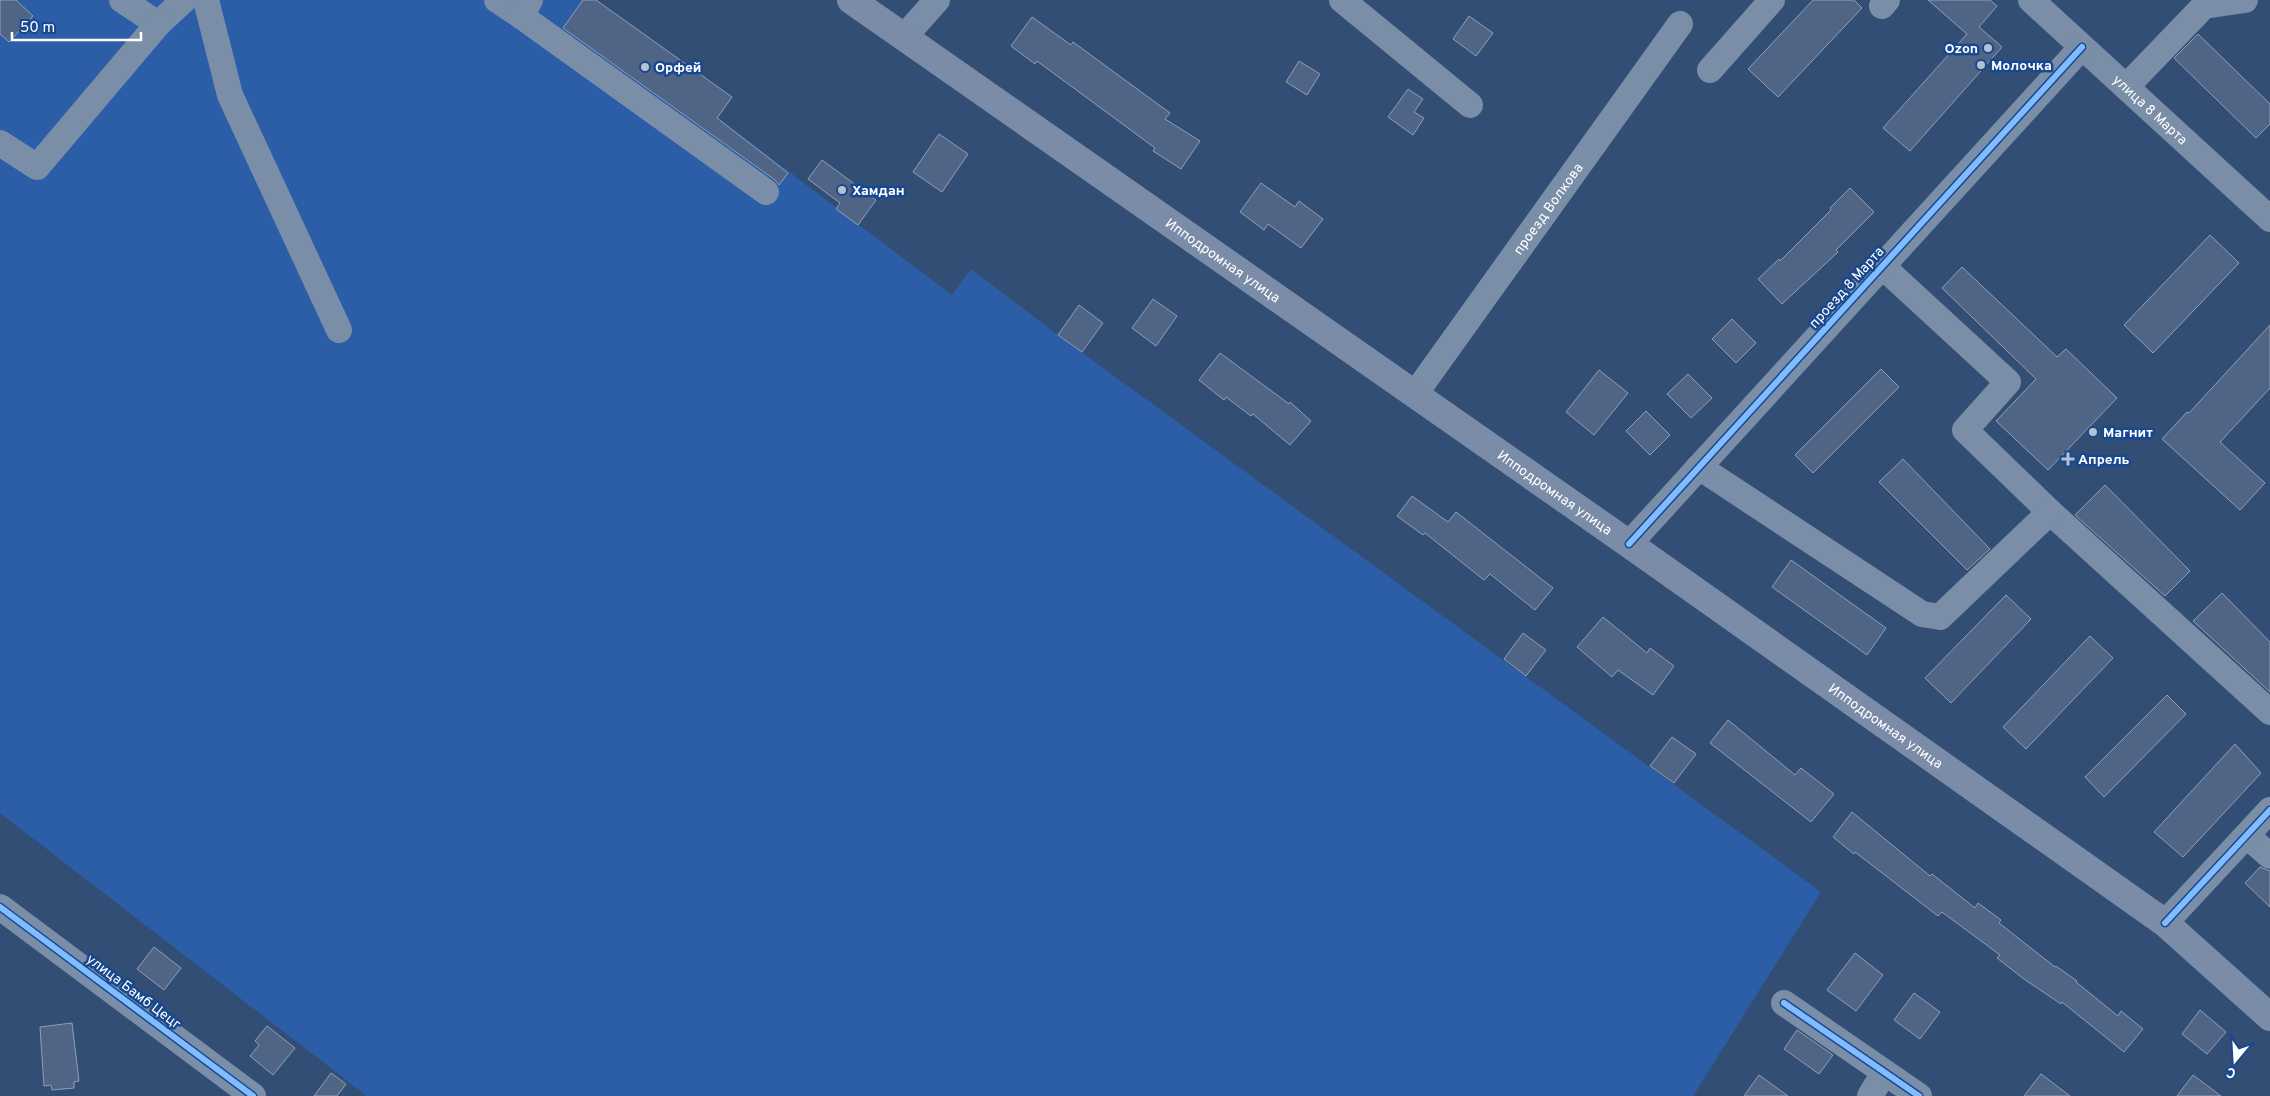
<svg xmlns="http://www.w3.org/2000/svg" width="2270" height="1096" font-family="Overpass,sans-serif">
<rect width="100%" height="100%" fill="#334e75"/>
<!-- green -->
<polygon fill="#2b5ea7" points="0,0 596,0 732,97 718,118 952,295 971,269 1058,335 1821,892 1693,1096 367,1096 0,813"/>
<!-- building -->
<g fill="#506585" stroke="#8f9fb6">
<polygon points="0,0 16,0 33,16 9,42 0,34"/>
<polygon points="583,0 596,0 732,97 717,118 788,173 779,185 775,180 563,28"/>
<polygon points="1813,0 1854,0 1862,8 1778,97 1748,69"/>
<polygon points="1928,0 1990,0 1997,6 1979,27 2002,47 1910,151 1883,128 1967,34"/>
<polygon points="1469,16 1493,33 1476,56 1453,39"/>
<polygon points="1032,17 1071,45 1073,42 1170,113 1165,119 1200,141 1181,169 1153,151 1155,148 1037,61 1035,64 1011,46"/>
<polygon points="2198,34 2270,104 2270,124 2256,138 2174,58"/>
<polygon points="1299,61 1320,74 1307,95 1286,82"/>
<polygon points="1408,89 1423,99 1414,112 1424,118 1413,135 1388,117"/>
<polygon points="939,134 968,154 942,192 913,172"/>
<polygon points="822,160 876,200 858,225 836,209 840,203 808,179"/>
<polygon points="1261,183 1295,207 1299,201 1323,219 1301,248 1268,224 1264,230 1240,212"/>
<polygon points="1850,188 1874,212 1836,250 1838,252 1782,304 1758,279 1779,259 1780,261 1831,210 1830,208"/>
<polygon points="2210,235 2239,263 2153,353 2124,325"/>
<polygon points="1962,267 2057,357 2066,349 2117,398 2048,470 1996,421 2036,379 1942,288"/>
<polygon points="1153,299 1177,316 1156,346 1132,328"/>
<polygon points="1079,305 1103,323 1082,352 1058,335"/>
<polygon points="1732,319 1756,343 1736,363 1712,339"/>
<polygon points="2270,325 2270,388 2220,442 2265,483 2240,510 2162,439 2187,412 2189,413"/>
<polygon points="1220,353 1289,404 1290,402 1311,421 1290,445 1253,414 1251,416 1226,397 1224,400 1199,380"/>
<polygon points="1881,369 1899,387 1813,473 1795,455"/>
<polygon points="1599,370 1628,393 1594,435 1566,412"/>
<polygon points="1688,374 1712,398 1691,418 1667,394"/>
<polygon points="1646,411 1670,435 1650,455 1626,431"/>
<polygon points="1903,459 1990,549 1967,570 1879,482"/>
<polygon points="2105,485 2190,571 2165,596 2075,515"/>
<polygon points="1412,496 1448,522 1456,512 1553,588 1535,610 1490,574 1484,580 1425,533 1423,535 1397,516"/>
<polygon points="1791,560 1886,628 1867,655 1772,587"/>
<polygon points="2222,593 2270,642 2270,692 2193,621"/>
<polygon points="2006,595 2031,619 1951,703 1925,678"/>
<polygon points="1603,617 1647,653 1650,648 1674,666 1653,695 1618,670 1612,677 1577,647"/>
<polygon points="1523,633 1546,650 1526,676 1504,659"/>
<polygon points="2090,636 2113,658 2026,749 2003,727"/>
<polygon points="2167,695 2186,714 2104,797 2085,777"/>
<polygon points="1728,720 1795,775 1801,768 1834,794 1811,822 1710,743"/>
<polygon points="1672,737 1696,754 1674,783 1650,766"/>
<polygon points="2235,744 2261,773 2183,857 2154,832"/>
<polygon points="1852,812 1930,876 1932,874 1975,908 1978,903 2001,920 1999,923 2055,967 2056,966 2077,981 2076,982 2118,1016 2121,1011 2143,1029 2124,1052 2062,1002 2061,1004 2024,979 1997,958 2000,955 1942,912 1938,916 1855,852 1854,854 1833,837"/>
<polygon points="2260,867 2270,871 2270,907 2245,883"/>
<polygon points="154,947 181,968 164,990 137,969"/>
<polygon points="1855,953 1883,975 1856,1011 1827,990"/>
<polygon points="1914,993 1940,1012 1920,1039 1894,1020"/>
<polygon points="2200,1010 2226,1032 2207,1054 2182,1034"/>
<polygon points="72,1023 79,1081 74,1082 74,1088 52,1090 51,1085 44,1086 40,1027"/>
<polygon points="267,1026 295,1048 273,1075 250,1056 259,1045 255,1041"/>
<polygon points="1797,1030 1833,1055 1819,1074 1784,1049"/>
<polygon points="331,1073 346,1084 337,1096 314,1096"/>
<polygon points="2041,1074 2070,1096 2024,1096"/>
<polygon points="1759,1075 1788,1096 1744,1096"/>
<polygon points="2193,1075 2221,1096 2177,1096"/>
</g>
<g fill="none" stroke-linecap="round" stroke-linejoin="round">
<!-- minor -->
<g stroke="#7a8ea8" stroke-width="26">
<polyline points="122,0 158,24 184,0"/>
<polyline points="206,0 230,95 339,330"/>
<polyline points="497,0 521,16"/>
<polyline points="530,0 521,16 766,192"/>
<polyline points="1342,0 1470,105"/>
<path id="s1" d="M2031,0L2270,219"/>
<polyline points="1882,6 1887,0"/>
<polyline points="904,37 937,0"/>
<polyline points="1710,70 1772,0"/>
<polyline points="2126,87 2204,6 2245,0"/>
<polyline points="0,143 37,167 158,24"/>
<polyline points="1882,266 2008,382 1965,430 2050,512 2270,712"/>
<path id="s2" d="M1415,394L1680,24"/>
<polyline points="1699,467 1922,614 1940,617 2050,512"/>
<polyline points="1629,544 2082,47"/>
<polyline points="2247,836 2270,856"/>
<polyline points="0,907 253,1096"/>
<polyline points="2165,923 2270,810"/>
<polyline points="1784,1003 1919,1096"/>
<polyline points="1870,1096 1884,1073"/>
</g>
<!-- major -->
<path stroke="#7a8ca7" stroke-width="28" id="s3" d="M851,0L1629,544L2165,923L2270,1017"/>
<defs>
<g id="cycleway">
<polyline points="1629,544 2082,47"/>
<polyline points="0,907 253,1096"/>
<polyline points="2165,923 2270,810"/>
<polyline points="1784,1003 1919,1096"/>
</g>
</defs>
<!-- cycleway casing -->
<use href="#cycleway" stroke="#184890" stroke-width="9"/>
<!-- cycleway -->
<use href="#cycleway" stroke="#80bcff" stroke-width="6"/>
</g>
<!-- markers -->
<g fill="#b8c1cf" stroke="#184890" stroke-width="2">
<circle cx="1988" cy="48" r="5"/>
<circle cx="1981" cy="65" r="5"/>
<circle cx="645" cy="67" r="5"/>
<circle cx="842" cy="190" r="5"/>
<circle cx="2093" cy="432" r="5"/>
<path d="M2065.5 451.5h5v5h5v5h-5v5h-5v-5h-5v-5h5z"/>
</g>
<g text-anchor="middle" stroke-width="5" stroke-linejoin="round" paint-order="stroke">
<!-- poi labels -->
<g font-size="14" font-weight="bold" fill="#fff" stroke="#184890" text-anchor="start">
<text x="1978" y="53" text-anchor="end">Ozon</text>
<text x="1991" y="70">Молочка</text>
<text x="655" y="72">Орфей</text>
<text x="852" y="195">Хамдан</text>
<text x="2103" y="437">Магнит</text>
<text x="2078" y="464">Апрель</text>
</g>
<!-- street labels -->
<g font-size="14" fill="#fff" stroke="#184890">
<text dy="5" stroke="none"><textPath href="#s1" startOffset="162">улица 8 Марта</textPath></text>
<text dy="5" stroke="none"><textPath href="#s2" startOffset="228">проезд Волкова</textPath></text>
<text dy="5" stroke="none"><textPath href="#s3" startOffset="454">Ипподромная улица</textPath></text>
<text transform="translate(1846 287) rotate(-48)" y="5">проезд 8 Марта</text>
<text dy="5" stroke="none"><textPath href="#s3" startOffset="859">Ипподромная улица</textPath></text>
<text dy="5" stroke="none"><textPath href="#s3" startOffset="1264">Ипподромная улица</textPath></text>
<text transform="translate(134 991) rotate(37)" y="5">улица Бамб Цецг</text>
</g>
</g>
<!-- north arrow -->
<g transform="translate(2235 1061) rotate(198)" stroke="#184890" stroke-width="4" paint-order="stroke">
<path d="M0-4L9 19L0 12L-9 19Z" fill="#ffffff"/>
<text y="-8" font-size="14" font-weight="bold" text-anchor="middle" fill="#ffffff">С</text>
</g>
<!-- scale -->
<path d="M12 32v8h129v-8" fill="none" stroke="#ffffff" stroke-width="2.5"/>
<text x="20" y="32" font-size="15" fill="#ffffff" stroke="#184890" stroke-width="4" paint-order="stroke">50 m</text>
</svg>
